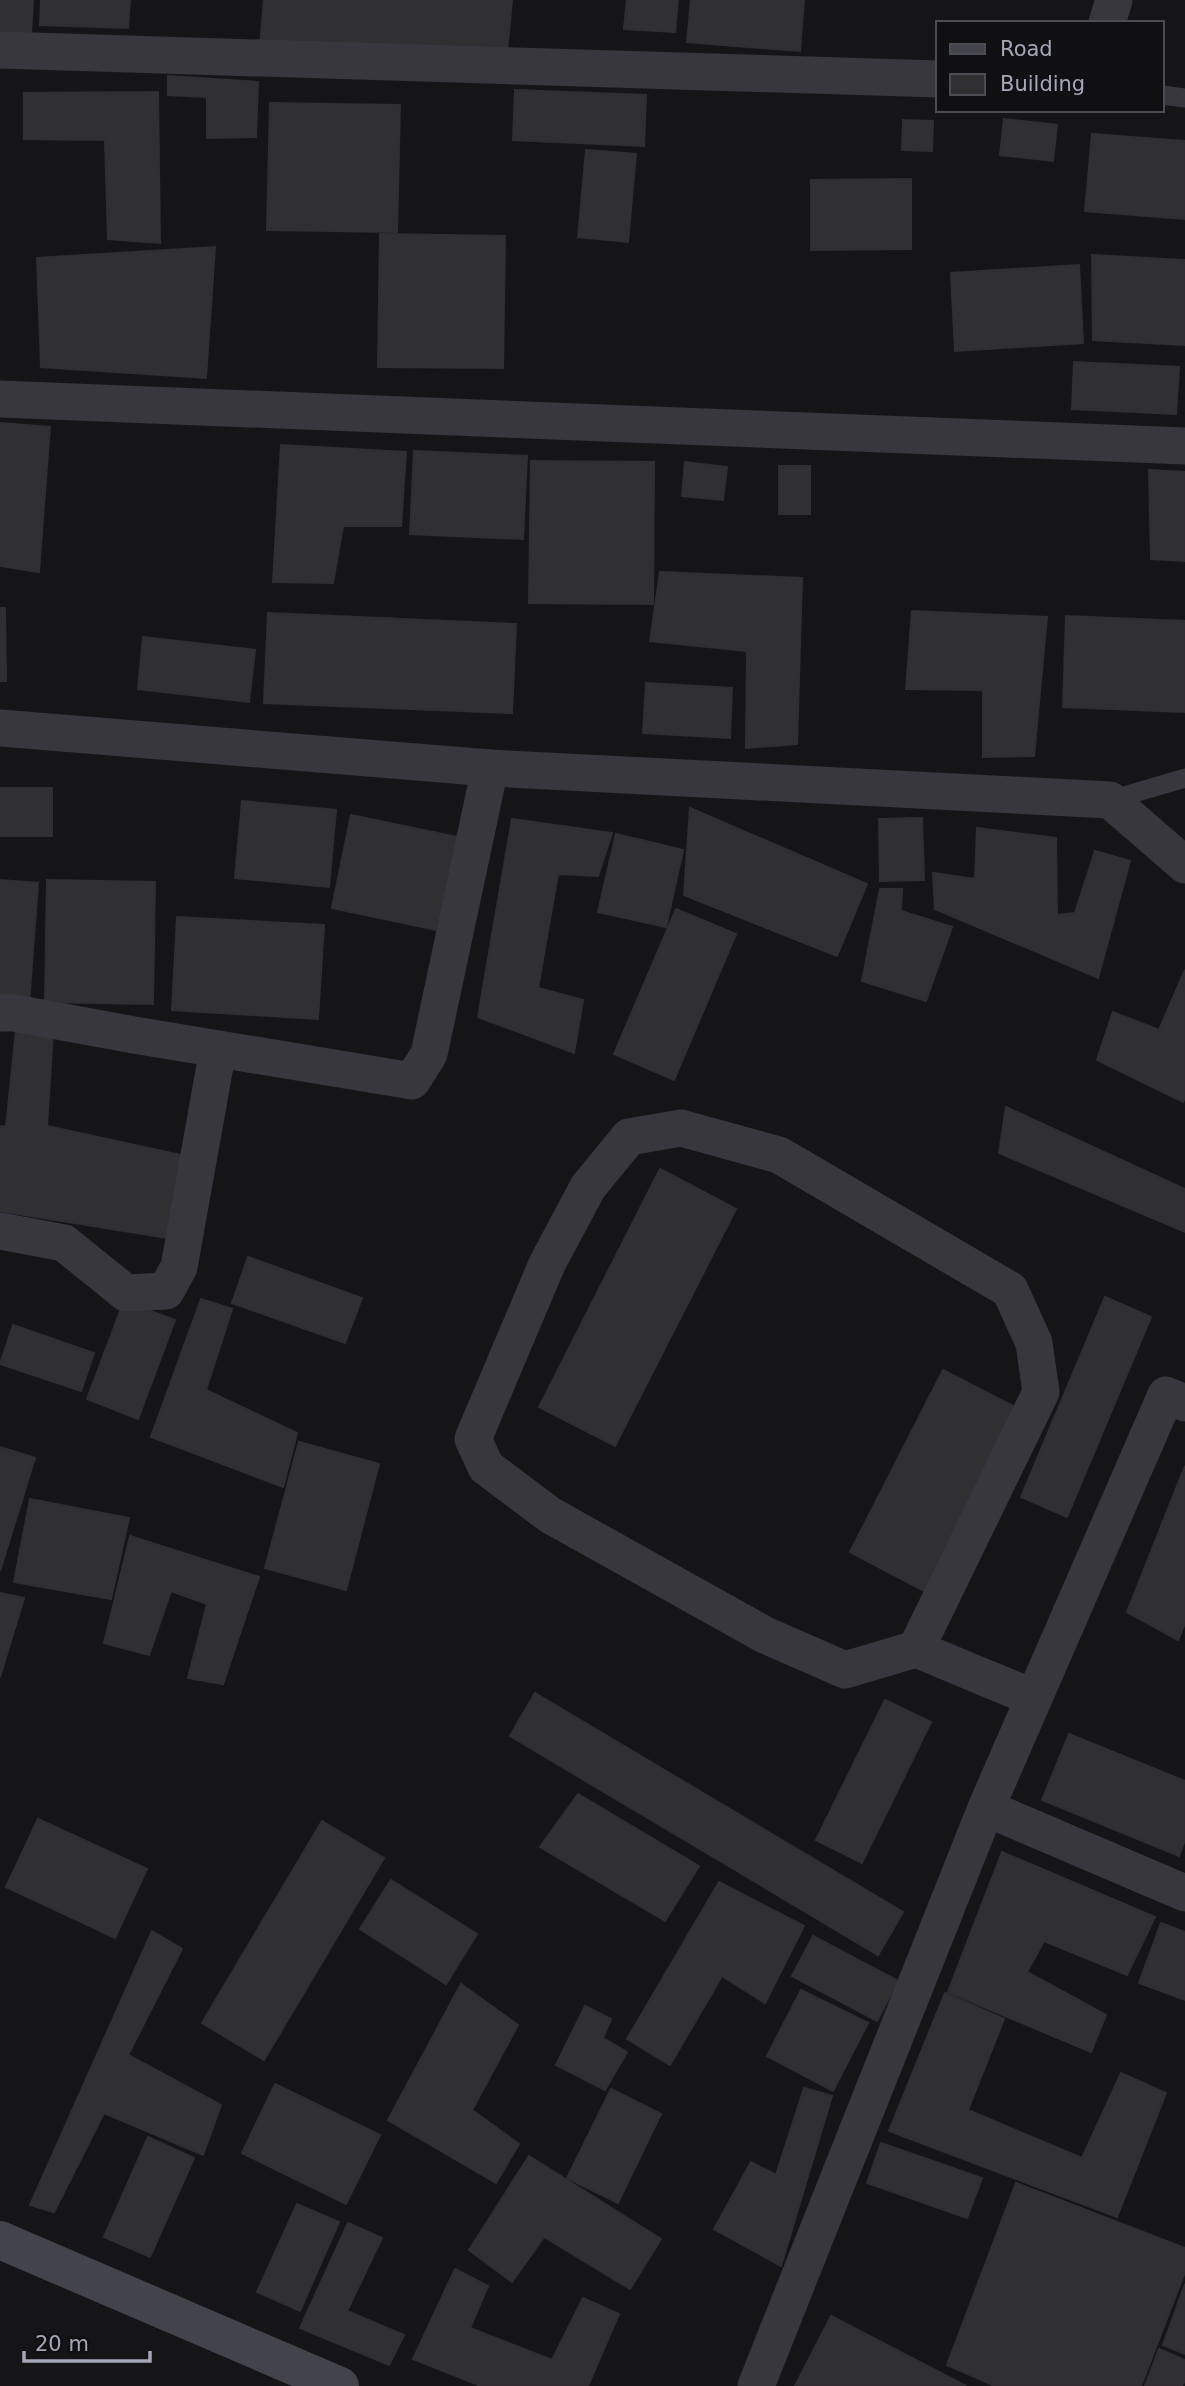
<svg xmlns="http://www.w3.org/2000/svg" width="1185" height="2386" font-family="'DejaVu Sans',sans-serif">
<rect width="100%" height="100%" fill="#151517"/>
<!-- building -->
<g fill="#303033" stroke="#302e33" stroke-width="2">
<polygon points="0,0 33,0 31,34 0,31"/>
<polygon points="41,0 130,0 128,28 40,25"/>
<polygon points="264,0 512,0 507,52 260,45"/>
<polygon points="627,0 678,0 675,32 624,29"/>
<polygon points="691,0 804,0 800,51 687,42"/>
<polygon points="168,76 258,82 256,137 207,138 207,97 168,95"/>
<polygon points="515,90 646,95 644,146 513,140"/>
<polygon points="158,92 160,243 108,239 105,140 24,139 24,93"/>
<polygon points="270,103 400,105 397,232 267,230"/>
<polygon points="1004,119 1057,125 1053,161 1000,155"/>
<polygon points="903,120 933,121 932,151 902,150"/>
<polygon points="1092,134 1185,141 1185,219 1085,211"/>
<polygon points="586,150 636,154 628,242 578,237"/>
<polygon points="911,179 911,249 811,250 811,180"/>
<polygon points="380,234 505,236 503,368 378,367"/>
<polygon points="215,247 206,378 41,367 37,258"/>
<polygon points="1092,255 1185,260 1185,345 1093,340"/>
<polygon points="1079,265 1083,343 955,351 951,273"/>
<polygon points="1074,362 1179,367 1176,414 1072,409"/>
<polygon points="0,423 50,427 39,572 0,566"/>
<polygon points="281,445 406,452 401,526 343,526 333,583 273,582"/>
<polygon points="414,451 527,456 523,539 410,534"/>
<polygon points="531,461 654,462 653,604 529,603"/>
<polygon points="685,462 727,467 723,500 682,496"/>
<rect x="779" y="466" width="31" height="48"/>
<polygon points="1149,470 1185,472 1185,561 1151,559"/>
<polygon points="660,572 802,578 797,744 746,748 747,651 650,641"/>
<polygon points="0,608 5,608 6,681 0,681"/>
<polygon points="912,611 1047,617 1034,756 983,757 983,690 906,689"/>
<polygon points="268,613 516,624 512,713 264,703"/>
<polygon points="1066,616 1185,621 1185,712 1063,707"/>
<polygon points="143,637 255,650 249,702 138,689"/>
<polygon points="646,683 732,688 730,738 643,733"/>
<rect x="0" y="788" width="52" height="48"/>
<polygon points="242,801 336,810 329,887 235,878"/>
<polygon points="690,808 867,884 837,956 684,895"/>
<polygon points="351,815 457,837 437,930 332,908"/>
<polygon points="922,818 924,880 880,881 879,819"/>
<polygon points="512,819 612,833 598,876 558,874 538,988 583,1000 574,1053 478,1017"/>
<polygon points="977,828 1056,838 1057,915 1075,913 1095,851 1130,861 1098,978 935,909 933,873 975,879"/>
<polygon points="616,834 683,850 666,927 598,912"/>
<polygon points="0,880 38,883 29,1004 0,1002"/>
<polygon points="47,880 155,882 153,1004 45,1002"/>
<polygon points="880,889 902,889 901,911 952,927 926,1001 862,981"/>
<polygon points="676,909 736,934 674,1080 614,1054"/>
<polygon points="177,917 324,925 318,1019 172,1010"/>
<polygon points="1185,970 1185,1098 1183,1102 1097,1060 1113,1012 1159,1030"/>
<polygon points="16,1030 53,1032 47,1126 181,1155 168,1238 0,1211 0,1126 6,1127"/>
<polygon points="1006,1107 1185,1189 1185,1232 999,1153"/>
<polygon points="660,1169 736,1209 615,1446 539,1407"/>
<polygon points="248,1257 362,1298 345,1343 232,1303"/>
<polygon points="1105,1297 1151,1317 1067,1517 1021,1497"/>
<polygon points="201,1299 232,1309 206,1390 297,1433 283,1487 151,1437"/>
<polygon points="124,1301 175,1320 138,1419 87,1399"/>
<polygon points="13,1325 94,1353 81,1391 0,1364"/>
<polygon points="943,1370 1017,1408 924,1591 850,1552"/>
<polygon points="299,1442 379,1464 346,1590 265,1568"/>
<polygon points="0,1447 35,1458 0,1571"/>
<polygon points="1185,1466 1185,1623 1178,1640 1127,1612"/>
<polygon points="30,1499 129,1518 111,1599 14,1582"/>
<polygon points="130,1536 259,1577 223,1684 188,1678 207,1604 171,1591 149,1655 104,1643"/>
<polygon points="0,1593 24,1598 0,1677"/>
<polygon points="535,1693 903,1912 878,1955 510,1736"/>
<polygon points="885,1700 931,1722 862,1863 816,1840"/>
<polygon points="1069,1734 1185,1781 1185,1840 1179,1856 1042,1800"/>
<polygon points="578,1794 699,1866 665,1921 540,1847"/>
<polygon points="38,1819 147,1869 115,1938 6,1887"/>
<polygon points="322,1821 384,1858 264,2060 202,2023"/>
<polygon points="1002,1852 1155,1917 1127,1975 1044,1941 1027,1972 1106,2015 1091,2052 948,1992"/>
<polygon points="391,1880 477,1934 446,1984 360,1929"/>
<polygon points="719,1882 804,1926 765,2003 722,1976 670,2065 627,2039"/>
<polygon points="1161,1923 1185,1932 1185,2000 1139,1983"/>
<polygon points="152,1931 182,1949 128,2055 221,2105 203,2155 104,2113 54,2212 30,2205"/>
<polygon points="813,1936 898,1981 877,2021 792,1976"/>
<polygon points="461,1984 518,2025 472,2110 519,2144 496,2183 388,2120"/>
<polygon points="801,1990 868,2023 833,2091 767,2056"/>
<polygon points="945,1993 1004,2019 968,2110 1082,2158 1121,2073 1166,2093 1117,2217 889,2131"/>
<polygon points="585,2006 611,2019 603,2038 627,2052 605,2090 556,2065"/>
<polygon points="275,2084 380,2135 346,2204 242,2153"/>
<polygon points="804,2088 832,2096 781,2266 714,2229 751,2162 776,2175"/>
<polygon points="611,2089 661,2114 618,2203 567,2178"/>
<polygon points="148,2137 194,2158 150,2257 104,2237"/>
<polygon points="881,2143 982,2178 967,2218 867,2183"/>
<polygon points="529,2156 661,2239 630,2289 544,2237 512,2282 469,2250"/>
<polygon points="1016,2183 1185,2248 1185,2272 1141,2386 995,2386 947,2365"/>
<polygon points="297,2204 339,2222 300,2311 257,2292"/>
<polygon points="348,2223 382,2238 347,2311 404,2335 389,2365 300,2328"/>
<polygon points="455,2269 488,2286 470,2328 552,2360 583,2298 619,2314 588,2386 481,2386 413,2359"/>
<polygon points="1185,2284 1185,2354 1163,2345"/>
<polygon points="831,2316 966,2386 795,2386"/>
<polygon points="1159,2349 1185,2360 1185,2380 1182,2386 1145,2386"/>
</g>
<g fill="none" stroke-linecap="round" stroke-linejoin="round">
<!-- lane -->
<g stroke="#38373e" stroke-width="19">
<polyline points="1162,95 1185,98"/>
<polyline points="1110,800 1185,778"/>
</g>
<!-- street -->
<g stroke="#38373e" stroke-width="37">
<polyline points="1107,23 1114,0"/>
<polyline points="0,50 938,79"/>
<polyline points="0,399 1185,446"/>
<polyline points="0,728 490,768 1110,800 1185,865"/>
<polyline points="0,1013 14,1013 134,1035 412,1081 429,1054 490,768"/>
<polygon points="681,1128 779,1155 1010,1290 1034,1343 1041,1392 916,1649 845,1670 765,1635 550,1515 486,1467 473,1439 547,1264 588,1187 629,1137"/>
<polyline points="0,1231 64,1243 126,1293 166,1291 179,1267 218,1049"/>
<polyline points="916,1649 1034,1698"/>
<polyline points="986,1808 1185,1893"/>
<polyline points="756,2386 986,1808 1166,1395 1185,1403"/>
</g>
<!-- secondary -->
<polyline stroke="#43434c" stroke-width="38" points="0,2240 340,2386"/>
</g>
<!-- legend -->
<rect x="936" y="21" width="228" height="91" fill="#101012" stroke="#4c4c54" stroke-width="2"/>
<rect x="950" y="44" width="35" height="10" fill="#43434c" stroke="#4c4c54" stroke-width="2"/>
<text x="1000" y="56" font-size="21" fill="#a5a7b8">Road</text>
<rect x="950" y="74" width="35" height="21" fill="#303033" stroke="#4c4c54" stroke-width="2"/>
<text x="1000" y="91" font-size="21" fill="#a5a7b8">Building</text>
<!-- scale -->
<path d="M24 2351v10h126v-10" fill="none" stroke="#a5a7b8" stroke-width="3.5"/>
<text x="35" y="2351" font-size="21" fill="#a5a7b8" stroke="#101012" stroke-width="5" paint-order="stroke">20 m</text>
</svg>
